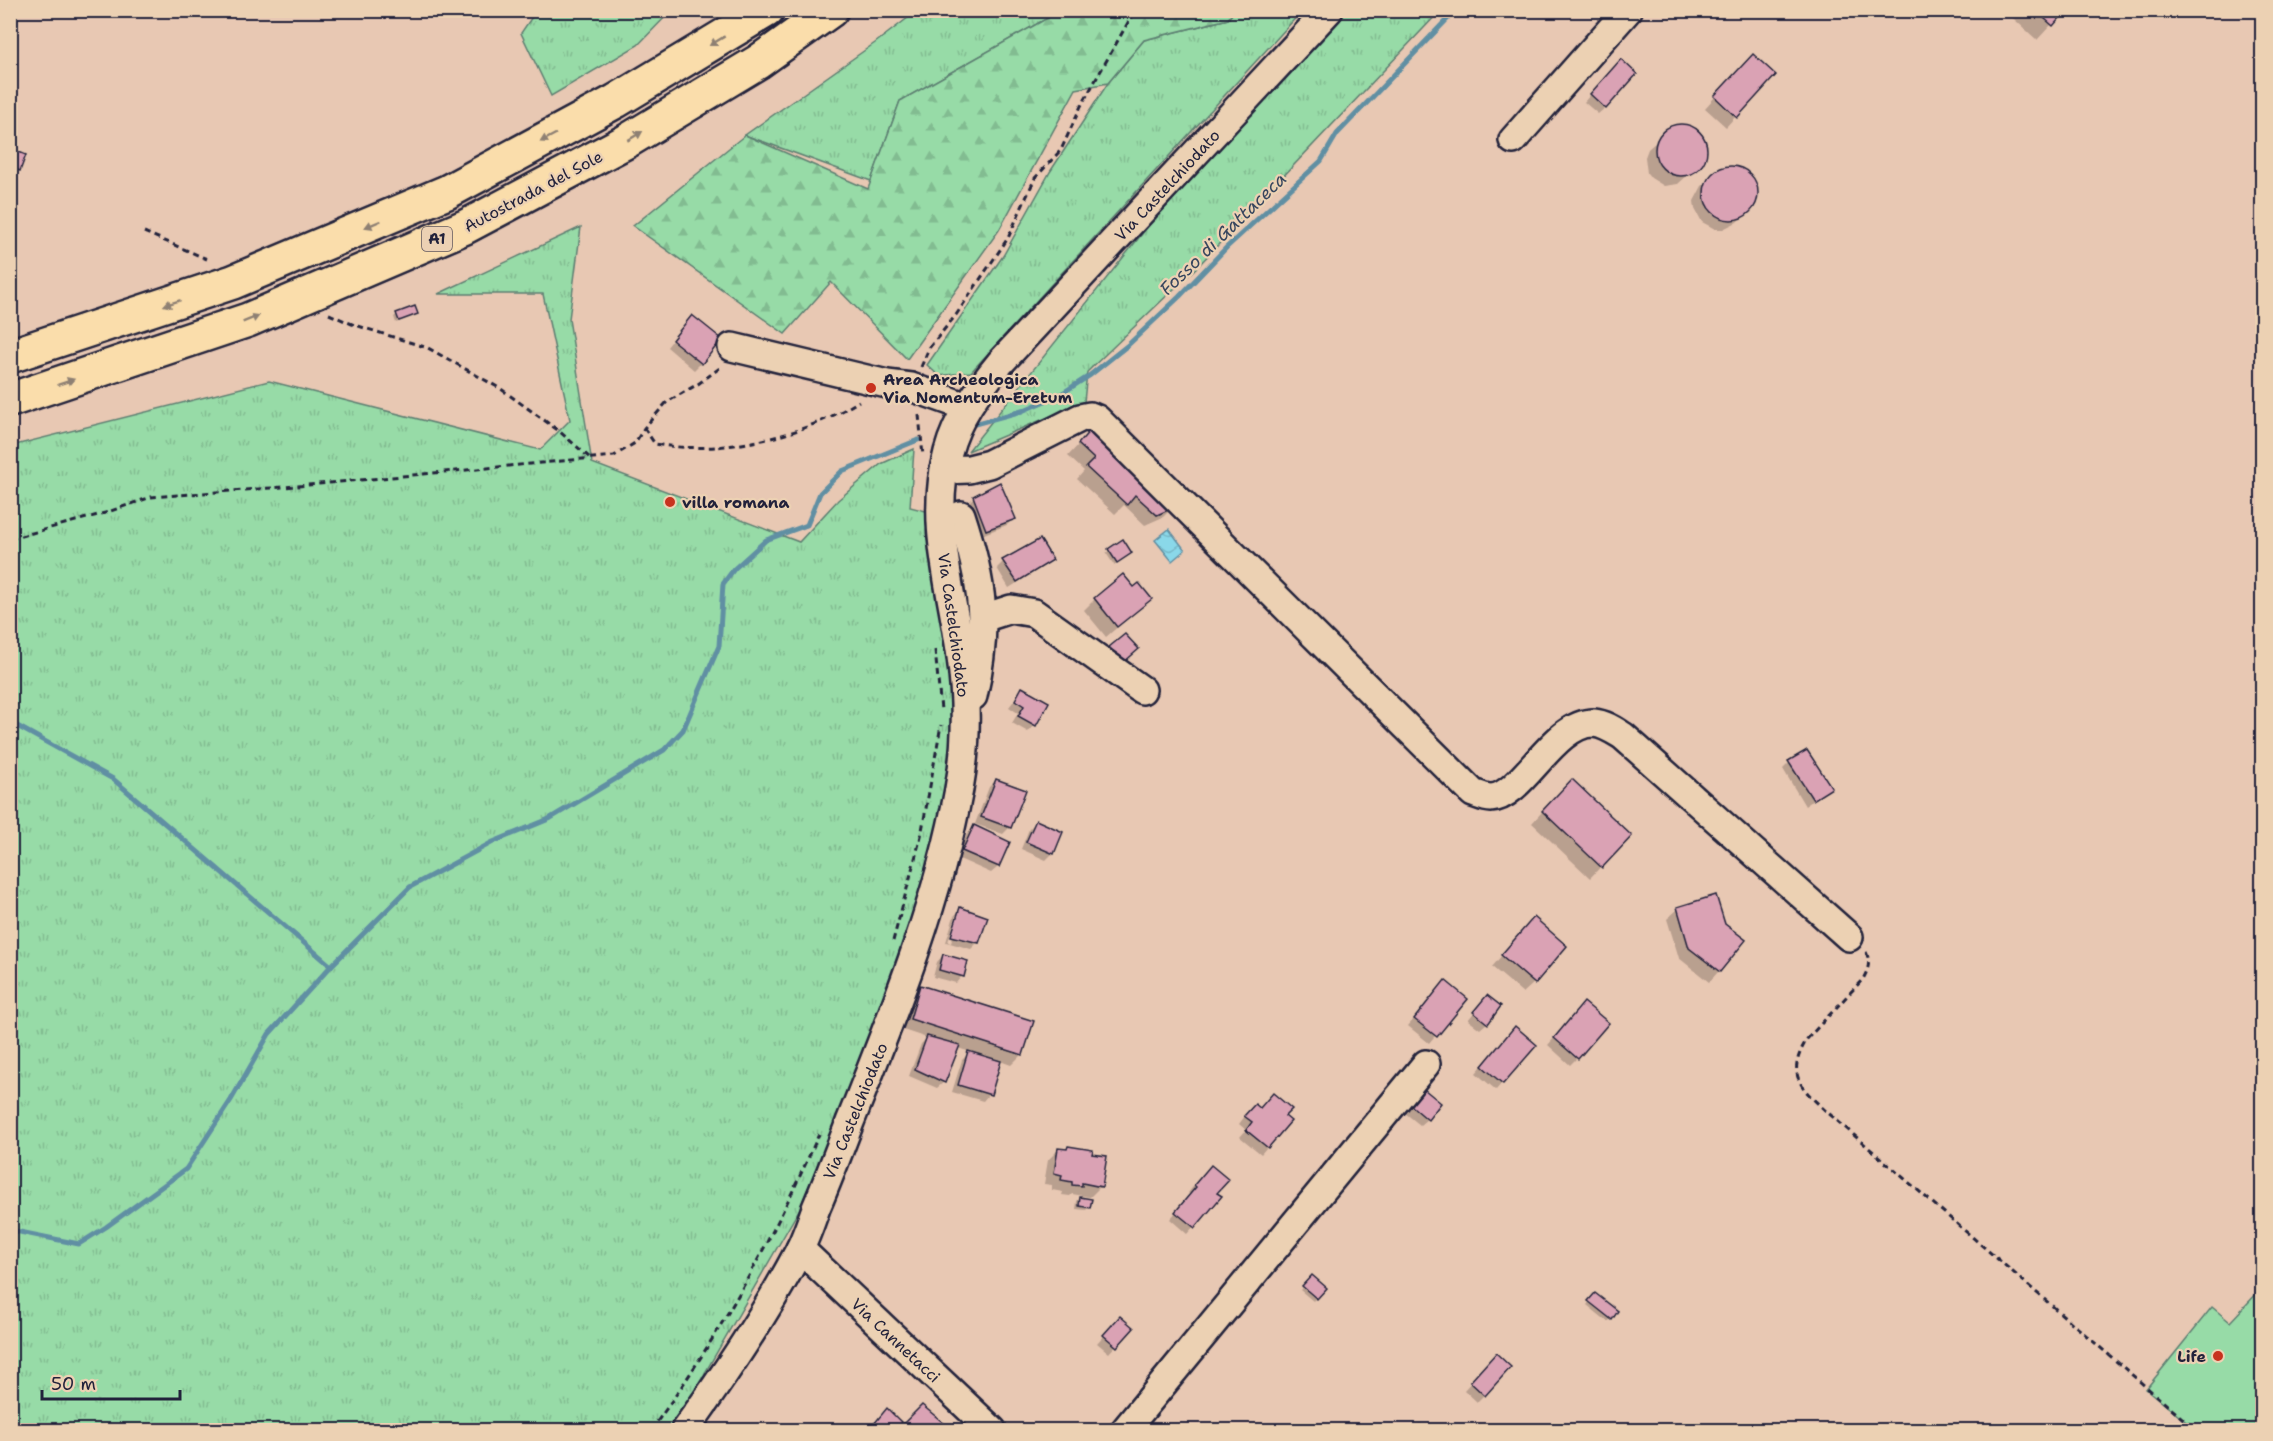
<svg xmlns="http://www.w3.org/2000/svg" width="2273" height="1441" font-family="'Shantell Sans',sans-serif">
<defs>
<pattern id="grass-tufts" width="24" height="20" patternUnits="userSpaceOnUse" patternTransform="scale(1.5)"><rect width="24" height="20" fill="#97dba7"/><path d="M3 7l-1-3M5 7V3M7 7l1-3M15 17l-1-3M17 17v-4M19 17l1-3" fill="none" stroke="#82bc91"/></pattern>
<pattern id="forest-firs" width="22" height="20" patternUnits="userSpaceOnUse" patternTransform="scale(1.5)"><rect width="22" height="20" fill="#97dba7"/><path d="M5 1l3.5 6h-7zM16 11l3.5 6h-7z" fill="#82bc91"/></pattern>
<pattern id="water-waves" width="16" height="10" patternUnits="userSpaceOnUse" patternTransform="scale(1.5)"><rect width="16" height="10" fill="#8ad8e9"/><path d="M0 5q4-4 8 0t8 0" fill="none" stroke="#77b9c9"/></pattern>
</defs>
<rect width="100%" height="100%" fill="#e8c8b3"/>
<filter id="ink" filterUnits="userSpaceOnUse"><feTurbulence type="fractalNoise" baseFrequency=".0167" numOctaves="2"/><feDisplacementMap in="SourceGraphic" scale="12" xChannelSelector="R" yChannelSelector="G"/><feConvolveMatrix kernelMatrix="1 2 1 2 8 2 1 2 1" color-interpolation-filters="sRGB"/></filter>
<g filter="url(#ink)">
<!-- grass -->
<g fill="url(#grass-tufts)" stroke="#5c7e71" stroke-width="1.5">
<polygon points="536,11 536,10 671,11 638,45 551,96 521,33"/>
<polygon points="917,11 1060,11 900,101 871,181 745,135 875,43"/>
<polygon points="1234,11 1302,11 971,372 939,376 927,365 1003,256 1050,172 1108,83 1144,40 1228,19"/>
<polygon points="1344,11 1440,11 1199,265 1087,372 1084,402 968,451 1170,199"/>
<polygon points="581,227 569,319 592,463 799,542 838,500 881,464 914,449 910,507 926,511 954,681 951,755 946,800 911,919 875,1024 800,1208 687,1404 668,1430 11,1430 11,446 269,381 540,450 570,420 543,294 438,294"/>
</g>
<!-- forest -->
<polygon fill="url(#forest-firs)" stroke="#5c7e71" stroke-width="1.5" points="1060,11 1234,11 1228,19 1144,40 1108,83 1076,89 999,230 907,359 831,282 785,334 633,226 745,135 868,189 900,101"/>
<!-- garden -->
<polygon fill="#97dba7" stroke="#5c7e71" stroke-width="1.5" points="2262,1288 2262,1430 2196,1430 2146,1389 2212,1307 2230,1322"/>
<!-- water -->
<polygon fill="url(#water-waves)" stroke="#608fa3" stroke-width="1.5" points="1169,529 1185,550 1172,561 1155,540"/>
<!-- shadow -->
<g fill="#0003" fill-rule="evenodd">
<polygon points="2004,10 2065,10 2037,40"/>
<polygon points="1742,67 1736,116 1726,127 1705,108"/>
<polygon points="1614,68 1605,108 1598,114 1584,102"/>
<polygon points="1673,127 1689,127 1702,137 1705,154 1702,162 1678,184 1664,186 1651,178 1647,173 1645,157 1648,149"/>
<polygon points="14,152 18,170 15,173 10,171 10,157"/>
<polygon points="1730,168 1738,168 1746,172 1755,187 1754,204 1737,222 1723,229 1715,229 1702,222 1695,209 1694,201 1702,186 1714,175"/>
<polygon points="397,314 416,314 396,323 394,317"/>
<polygon points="686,323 701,363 694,370 667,347"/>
<polygon points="1081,442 1173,507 1163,517 1145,525 1124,505 1115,514 1077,479 1084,471 1068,456"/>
<polygon points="974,497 1014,518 1007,525 979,536 967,504"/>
<polygon points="1123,541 1127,556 1114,565 1106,553"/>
<polygon points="1051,560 1044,566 1009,588 997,568 1003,562"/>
<polygon points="1133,589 1150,599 1106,637 1084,610 1095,599"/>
<polygon points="1023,689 1047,702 1034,725 1028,732 1012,723 1018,713 1009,707"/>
<polygon points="1789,763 1830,788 1805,806 1783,769"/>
<polygon points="996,780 1010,827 1003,834 975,824 989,787"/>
<polygon points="1561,791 1630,836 1590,878 1532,823"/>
<polygon points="1036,822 1053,853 1046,860 1021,849 1029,829"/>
<polygon points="974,827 1008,842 998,867 991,873 957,858 967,834"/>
<path d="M961,909L978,942L971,949L946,942L954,916ZM956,915H959L951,943L948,942Z"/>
<polygon points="1678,909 1719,971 1709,982 1679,958 1667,919"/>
<polygon points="1523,930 1534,983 1523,993 1492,967"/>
<polygon points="943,955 962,976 956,983 933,977 937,962"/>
<polygon points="921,987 1022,1054 1011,1065 1000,1061 989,1094 983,1101 952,1092 962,1060 970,1052 958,1048 944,1082 937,1088 909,1076 921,1044 927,1038 900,1029 910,997"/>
<polygon points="1439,989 1466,999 1429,1043 1408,1026"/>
<polygon points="1481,1004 1487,1023 1480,1029 1468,1020"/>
<polygon points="1578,1011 1577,1058 1570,1065 1548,1045"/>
<polygon points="1508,1035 1502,1083 1496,1090 1476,1073"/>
<polygon points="1413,1094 1427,1119 1420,1125 1400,1109"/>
<polygon points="1260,1109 1283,1117 1267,1147 1261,1154 1240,1137 1246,1130 1239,1124 1248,1112"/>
<polygon points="1059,1149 1066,1150 1101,1186 1090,1197 1072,1194 1070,1196 1062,1195 1063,1192 1052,1190 1052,1185 1044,1184 1048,1160"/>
<polygon points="1204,1173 1215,1193 1220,1197 1187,1234 1170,1219 1191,1195 1188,1193"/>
<polygon points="1080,1198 1089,1207 1086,1210 1076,1209 1077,1201"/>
<polygon points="1312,1277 1325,1288 1313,1301 1300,1290"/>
<polygon points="1595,1295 1616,1312 1608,1322 1587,1305"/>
<polygon points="1114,1324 1132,1328 1109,1353 1097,1343"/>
<polygon points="1489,1362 1484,1395 1477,1402 1464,1390"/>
<polygon points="922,1407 949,1430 868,1430 887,1410 902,1426"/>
</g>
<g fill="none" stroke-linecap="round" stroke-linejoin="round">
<!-- stream -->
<g stroke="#608fa3" stroke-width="5">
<polyline points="971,425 1022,411 1061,394 1089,376 1128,345 1179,297 1227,247 1321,161 1337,134 1456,10"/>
<polyline points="10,722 113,779 331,966"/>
<polyline points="10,1233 15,1231 79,1244 106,1227 186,1169 231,1100 269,1034 331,966 410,887 493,842 549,819 664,750 683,730 719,646 723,584 734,569 766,540 807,525 820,493 842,471 918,440"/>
</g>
</g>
<!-- building -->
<g fill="#daa2b4" stroke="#22223b" stroke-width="1.5">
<polygon points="2035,10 2067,10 2053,26"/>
<polygon points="1753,54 1776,75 1737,118 1714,96"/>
<polygon points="1621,59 1637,74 1606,109 1590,94"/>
<circle cx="1681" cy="150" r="26"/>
<polygon points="14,150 26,155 20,171 10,167 10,159"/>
<circle cx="1731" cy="193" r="27"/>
<polygon points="415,306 418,314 399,321 396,313"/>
<polygon points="692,315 722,339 702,364 672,340"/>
<polygon points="1091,429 1175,507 1157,515 1135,495 1127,505 1086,467 1094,459 1078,444"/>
<polygon points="1000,482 1016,519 986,530 973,496"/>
<polygon points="1040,539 1053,560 1017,582 1002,560"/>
<polygon points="1123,539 1132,553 1117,563 1108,549"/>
<polygon points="1123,574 1134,587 1139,583 1152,599 1117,627 1094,598"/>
<polygon points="1125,634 1139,649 1123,663 1109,647"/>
<polygon points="1022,687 1049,702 1036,726 1018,716 1024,706 1015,700"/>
<polygon points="1807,750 1832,788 1813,800 1788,761"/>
<polygon points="996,779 1026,790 1011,828 981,817"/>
<polygon points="1572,779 1632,836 1602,868 1542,811"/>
<polygon points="1036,820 1063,832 1054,854 1026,842"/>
<polygon points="974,825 1010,842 999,867 962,851"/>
<polygon points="1716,895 1725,924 1746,940 1720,972 1689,948 1677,907"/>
<polygon points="960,907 988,917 979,943 951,936"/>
<polygon points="1534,917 1567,946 1535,984 1501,955"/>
<polygon points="943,954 968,961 964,977 939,970"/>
<polygon points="1445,980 1468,999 1437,1037 1414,1019"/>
<polygon points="920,985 1034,1021 1023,1055 910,1019"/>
<polygon points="1487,995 1501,1006 1488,1024 1473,1012"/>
<polygon points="1584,1002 1609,1023 1578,1059 1554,1038"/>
<polygon points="1515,1026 1537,1045 1503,1084 1482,1066"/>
<polygon points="927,1036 960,1045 945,1083 915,1069"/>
<polygon points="968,1051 1001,1061 991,1095 958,1085"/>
<polygon points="1419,1085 1441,1103 1428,1120 1406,1101"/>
<polygon points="1273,1093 1292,1109 1285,1116 1291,1121 1268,1148 1246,1130 1252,1122 1244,1116 1255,1104 1260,1108"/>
<polygon points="1068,1146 1093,1150 1092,1154 1107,1156 1102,1187 1082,1183 1082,1186 1072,1185 1072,1182 1061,1180 1062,1175 1054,1173 1058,1148 1067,1149"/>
<polygon points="1211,1165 1229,1180 1217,1193 1222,1196 1195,1228 1175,1212 1196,1187 1194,1185"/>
<polygon points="1080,1197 1092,1199 1090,1208 1079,1206"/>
<polygon points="1312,1275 1327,1288 1317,1299 1302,1286"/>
<polygon points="1595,1293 1618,1311 1612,1320 1588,1301"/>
<polygon points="1120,1316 1134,1328 1117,1347 1103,1335"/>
<polygon points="1496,1353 1511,1367 1485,1396 1470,1382"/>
<polygon points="922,1405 952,1430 869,1430 887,1408 903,1424"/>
<polygon points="1420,1425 1426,1430 1414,1430"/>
</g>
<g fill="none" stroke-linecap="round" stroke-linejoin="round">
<defs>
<g id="minor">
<polyline points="1513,140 1628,10"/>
<polyline points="732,347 887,384 911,387 967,407"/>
<path d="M944,470L969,469L989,464L1080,418L1090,416L1097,419L1473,793C1479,795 1485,798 1491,798C1522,797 1554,722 1594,723C1605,724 1615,731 1623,736L1849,937"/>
<path d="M961,515C983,582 989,627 973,696"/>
<polyline points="983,618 1011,609 1034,613 1142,690"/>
<polyline points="800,1249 992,1430"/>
<path d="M685,1430C726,1373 766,1314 799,1251C806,1237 811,1222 816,1208C828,1180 839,1151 850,1122C893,1014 938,904 959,789C967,745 967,701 961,657C952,589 929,521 948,452C957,418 978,390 1000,363L1329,10"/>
<polyline points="1125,1430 1426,1064"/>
</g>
<g id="highway">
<polyline points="10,356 233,282 447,192 616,101 767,10"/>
<polyline points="10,400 248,320 465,227 627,141 758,62 831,10"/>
</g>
</defs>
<!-- minor casing -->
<use href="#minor" stroke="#22223b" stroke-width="32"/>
<!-- highway casing -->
<use href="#highway" stroke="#22223b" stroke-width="38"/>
<!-- path -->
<g stroke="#22223b" stroke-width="3" stroke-dasharray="6 4.5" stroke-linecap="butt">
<polyline points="144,232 207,259"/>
<polyline points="329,314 352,324 428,348 501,389 559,431 590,458"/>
<polyline points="921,367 929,348 956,315 1008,238 1035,178 1061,150 1081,106 1135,10"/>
<polyline points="919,415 923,456"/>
<path d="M644,428L655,444C720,456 803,437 859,401"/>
<polyline points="10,539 105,513 151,497 297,486 614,456 635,443 644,428 667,402 698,384 721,367"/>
<polyline points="935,650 941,710"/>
<polyline points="893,941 921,836 941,725"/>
<path d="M1866,952C1871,962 1868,970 1863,979L1807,1039C1786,1074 1799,1086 1826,1111L2196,1430"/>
<path d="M651,1430C718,1339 773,1238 819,1134"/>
</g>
<!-- minor -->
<use href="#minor" stroke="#ecd1b3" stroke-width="27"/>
<!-- highway -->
<use href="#highway" stroke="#faddab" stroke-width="33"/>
</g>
<!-- one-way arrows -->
<defs><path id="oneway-solid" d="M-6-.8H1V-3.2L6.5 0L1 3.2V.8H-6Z" transform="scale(1.5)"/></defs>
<g fill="#8e8073">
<use href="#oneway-solid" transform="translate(717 41) rotate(149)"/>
<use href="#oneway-solid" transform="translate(635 136) rotate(-31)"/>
<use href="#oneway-solid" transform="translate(548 138) rotate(152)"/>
<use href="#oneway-solid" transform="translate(373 224) rotate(157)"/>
<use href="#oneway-solid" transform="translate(172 303) rotate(162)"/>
<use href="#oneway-solid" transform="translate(251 319) rotate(-22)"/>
<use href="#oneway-solid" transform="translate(66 382) rotate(-19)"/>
</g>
</g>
<!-- markers -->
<g fill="#c8321e" stroke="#ecd1b3" stroke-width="2">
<circle cx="871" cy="388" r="6"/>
<circle cx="670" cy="502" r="6"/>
<circle cx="2218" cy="1356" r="6"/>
</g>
<g text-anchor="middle" stroke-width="4.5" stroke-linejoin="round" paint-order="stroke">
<!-- shield labels -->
<rect fill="#ecd1b3" stroke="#5f565f" stroke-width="1.5" x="422" y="227" width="30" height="24" rx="4.5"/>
<g font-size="15" font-weight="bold" fill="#22223b">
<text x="437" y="244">A1</text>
</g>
<!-- street labels -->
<g font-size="16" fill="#22223b" stroke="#ecd1b3">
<text transform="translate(1167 185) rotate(-47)" y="6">Via Castelchiodato</text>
<text transform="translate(533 191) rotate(-28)" y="6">Autostrada del Sole</text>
<text transform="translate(954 625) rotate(82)" y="6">Via Castelchiodato</text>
<text transform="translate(855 1111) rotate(-68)" y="6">Via Castelchiodato</text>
<text transform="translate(896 1340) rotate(43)" y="6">Via Cannetacci</text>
</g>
<!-- poi labels -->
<g font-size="16" font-weight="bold" fill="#22223b" stroke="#ecd1b3" text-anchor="start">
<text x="883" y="385">Area Archeologica<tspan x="883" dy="18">Via Nomentum-Eretum</tspan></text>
<text x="682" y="508">villa romana</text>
<text x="2206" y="1362" text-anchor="end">Life</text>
</g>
<!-- water labels -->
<g font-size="18" font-style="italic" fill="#37465e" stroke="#ecd1b3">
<text transform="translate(1223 234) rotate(-44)" y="6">Fosso di Gattaceca</text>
</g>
</g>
<!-- margin -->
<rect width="2273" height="1441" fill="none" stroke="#ecd1b3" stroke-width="36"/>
<rect x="18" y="18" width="2237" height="1405" fill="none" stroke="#22223b" stroke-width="2" filter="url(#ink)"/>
<!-- scale -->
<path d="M42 1390v9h138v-9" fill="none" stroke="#22223b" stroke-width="3"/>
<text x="51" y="1390" font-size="18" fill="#22223b" stroke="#ecd1b3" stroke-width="4.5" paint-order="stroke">50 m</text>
</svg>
